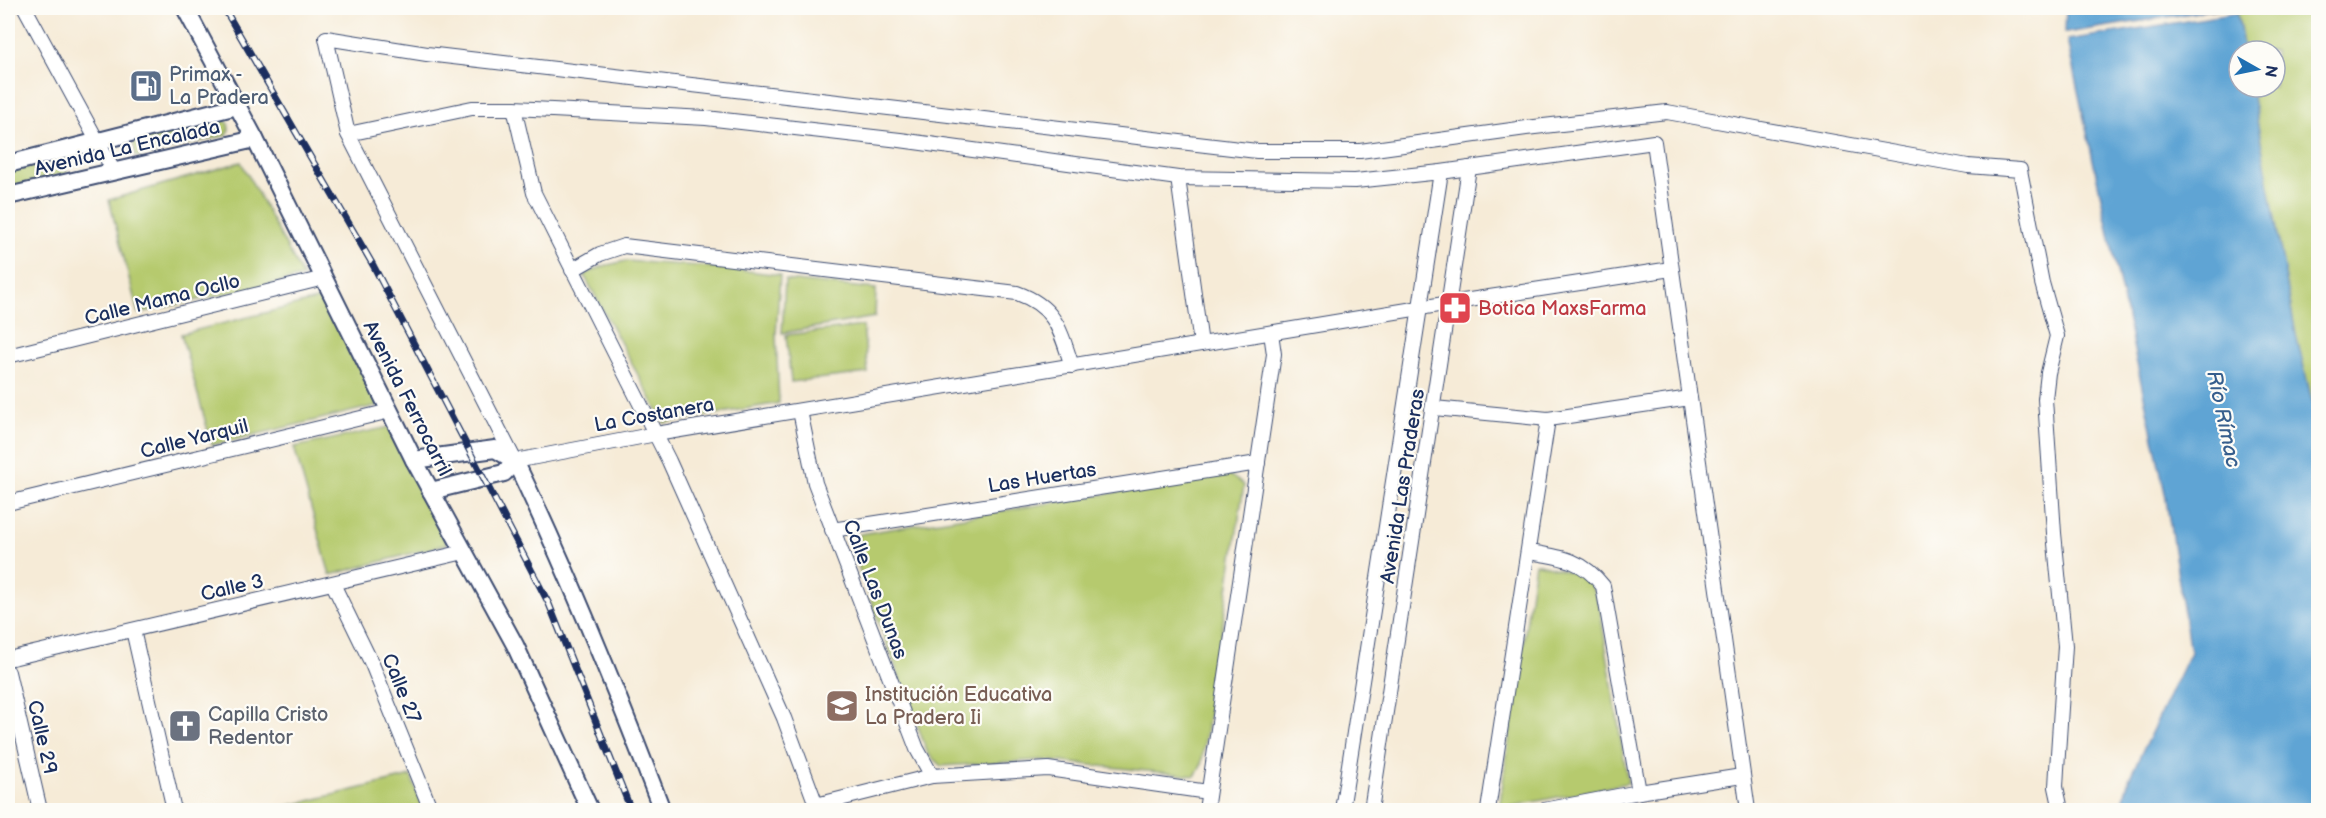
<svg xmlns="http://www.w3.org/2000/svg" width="2326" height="818" font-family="'Balsamiq Sans',sans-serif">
<rect width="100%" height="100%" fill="#fdfcf7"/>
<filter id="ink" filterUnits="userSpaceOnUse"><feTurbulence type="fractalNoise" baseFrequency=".0167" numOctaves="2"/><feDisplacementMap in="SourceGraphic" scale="12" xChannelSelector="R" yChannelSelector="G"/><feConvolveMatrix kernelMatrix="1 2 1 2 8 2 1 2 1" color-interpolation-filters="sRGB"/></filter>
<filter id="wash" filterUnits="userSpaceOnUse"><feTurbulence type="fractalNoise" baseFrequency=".008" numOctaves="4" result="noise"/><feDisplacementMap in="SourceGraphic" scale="24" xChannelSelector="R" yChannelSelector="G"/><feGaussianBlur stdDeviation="1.35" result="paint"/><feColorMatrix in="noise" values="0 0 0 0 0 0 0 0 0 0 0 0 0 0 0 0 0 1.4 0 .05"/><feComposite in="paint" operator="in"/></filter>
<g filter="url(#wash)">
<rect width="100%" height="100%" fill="#f6ebd7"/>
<!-- green -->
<g fill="#b6ca6e" stroke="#687c66" stroke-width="1.5">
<polygon points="2237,8 2318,8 2318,426 2296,335 2251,87 2275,87 2275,51 2244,51"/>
<polygon points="223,119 228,123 229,129 227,135 136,157 133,142"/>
<polygon points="63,158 67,173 8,188 8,172"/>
<polygon points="241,162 303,277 138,313 109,200"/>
<polygon points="626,261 714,267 780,275 776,335 779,403 664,423 584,275 603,266"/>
<polygon points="785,280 876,289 875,317 782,333"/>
<polygon points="328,297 379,405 212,445 181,334"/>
<polygon points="863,326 868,373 791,382 786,335"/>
<polygon points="389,427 447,544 330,575 294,447"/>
<polygon points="1228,474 1244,485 1201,766 1195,776 1042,760 941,766 928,754 851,547 860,534"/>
<polygon points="1535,563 1577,574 1591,585 1599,604 1628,783 1503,808 1500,802"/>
<polygon points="411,776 423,810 271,810"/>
</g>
<!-- water -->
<g fill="#5fa4d4" stroke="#3d6a99" stroke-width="1.5">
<polygon points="2066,8 2223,8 2065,33"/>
<polygon points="2237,13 2244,51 2239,51 2239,87 2251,87 2296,335 2318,426 2318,810 2121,810 2129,779 2190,652 2165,493 2067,40"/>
</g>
</g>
<g filter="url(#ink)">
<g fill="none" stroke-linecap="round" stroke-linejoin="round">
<defs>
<g id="minor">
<polyline points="25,8 113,170"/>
<polyline points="514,108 534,193 669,461 784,718 818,810"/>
<polyline points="348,134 472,108 514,108 706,118 900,140 1178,178 1355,181 1441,172 1654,142 1748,810"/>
<polyline points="1178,178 1201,344"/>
<polyline points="1671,269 1450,303 656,434 515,461 348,134 326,38 427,54 1257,151 1360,151 1526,128 1667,112 1968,166 2020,170 2042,283 2057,336 2048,373 2045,399 2054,533 2065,646 2057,769 2056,787 2061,810"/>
<path d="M572,270L600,254L624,246L1017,293C1056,307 1060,330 1072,366"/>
<polyline points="8,356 324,278"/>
<polyline points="1434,408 1548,419 1690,398"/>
<polyline points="800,411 815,483 917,749 932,776"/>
<polyline points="8,503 390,411"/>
<polyline points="832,530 1258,463"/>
<path d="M1529,552C1561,557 1582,559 1603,586L1639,792"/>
<polyline points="333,584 372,664 431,810"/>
<polyline points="133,630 174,810"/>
<polyline points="8,659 464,552"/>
<polyline points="8,672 40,810"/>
<polyline points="816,805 932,776 1048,769 1208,792"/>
<polyline points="1206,810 1274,354 1271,333"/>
<polyline points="1342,810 1441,172"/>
<polyline points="1371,810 1469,168"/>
<polyline points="1488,810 1548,419"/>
<polyline points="1544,810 1639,792 1742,776"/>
</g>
<g id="tertiary">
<polyline points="185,8 255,139 414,460 515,645 590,810"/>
<polyline points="8,164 237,106"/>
<polyline points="8,196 255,139"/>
<polyline points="414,460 495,449 515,461"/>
<path d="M515,461C570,575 617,692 662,810"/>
<polyline points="431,491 504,473 515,461"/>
</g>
</defs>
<!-- minor casing -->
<use href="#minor" stroke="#3c4b70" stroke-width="16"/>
<!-- tertiary casing -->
<use href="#tertiary" stroke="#3c4b70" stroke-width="20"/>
<!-- minor -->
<use href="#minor" stroke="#fff" stroke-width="14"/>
<!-- tertiary -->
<use href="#tertiary" stroke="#fff" stroke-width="16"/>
<defs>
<polyline id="rail" points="224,8 373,265 549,604 631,810"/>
</defs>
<!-- rail casing -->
<use href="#rail" stroke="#1b2f5e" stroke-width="7"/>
<!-- rail -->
<use href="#rail" stroke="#fdfcf7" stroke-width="4.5" stroke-dasharray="14" stroke-linecap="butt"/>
</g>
</g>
<!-- icons -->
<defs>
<symbol id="fuel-square" viewBox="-11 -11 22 22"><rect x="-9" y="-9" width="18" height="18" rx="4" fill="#5c6f8a" stroke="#fdfcf7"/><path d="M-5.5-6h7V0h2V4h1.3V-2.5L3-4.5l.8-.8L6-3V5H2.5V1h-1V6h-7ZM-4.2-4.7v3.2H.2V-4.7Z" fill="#fff"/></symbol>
<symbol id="pharmacy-square" viewBox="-11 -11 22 22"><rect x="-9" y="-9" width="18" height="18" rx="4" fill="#e0444e" stroke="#fdfcf7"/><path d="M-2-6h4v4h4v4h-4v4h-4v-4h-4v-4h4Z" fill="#fff"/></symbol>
<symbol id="school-square" viewBox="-11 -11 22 22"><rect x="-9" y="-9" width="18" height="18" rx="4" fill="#8d6e63" stroke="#fdfcf7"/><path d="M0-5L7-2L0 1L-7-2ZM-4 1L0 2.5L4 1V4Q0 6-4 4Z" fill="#fff"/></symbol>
<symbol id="church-square" viewBox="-11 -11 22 22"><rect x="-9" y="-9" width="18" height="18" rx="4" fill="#6b7280" stroke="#fdfcf7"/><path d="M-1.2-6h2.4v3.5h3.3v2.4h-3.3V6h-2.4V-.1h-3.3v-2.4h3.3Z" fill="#fff"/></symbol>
</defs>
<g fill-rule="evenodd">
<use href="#fuel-square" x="127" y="67" width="38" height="38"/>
<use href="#pharmacy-square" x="1436" y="289" width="38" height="38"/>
<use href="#school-square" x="823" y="687" width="38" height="38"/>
<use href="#church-square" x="166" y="707" width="38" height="38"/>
</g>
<g text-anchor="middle" stroke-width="4.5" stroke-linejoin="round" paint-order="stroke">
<!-- service labels -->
<g font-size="20" fill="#4e5e75" stroke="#fdfcf7" text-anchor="start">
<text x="169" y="81">Primax -<tspan x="169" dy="23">La Pradera</tspan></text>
</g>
<!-- street labels -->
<g font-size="20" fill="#1b2f5e" stroke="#fdfcf7">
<text transform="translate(127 147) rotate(-13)" y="7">Avenida La Encalada</text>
<text transform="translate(162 299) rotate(-14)" y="7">Calle Mama Ocllo</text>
<text transform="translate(408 398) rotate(63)" y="7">Avenida Ferrocarril</text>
<text transform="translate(654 414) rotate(-10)" y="7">La Costanera</text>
<text transform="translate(194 438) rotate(-14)" y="7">Calle Yarquil</text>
<text transform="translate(1042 477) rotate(-9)" y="7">Las Huertas</text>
<text transform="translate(1402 486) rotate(-81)" y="7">Avenida Las Praderas</text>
<text transform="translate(232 587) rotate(-13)" y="7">Calle 3</text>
<text transform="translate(876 589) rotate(69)" y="7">Calle Las Dunas</text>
<text transform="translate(402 688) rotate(68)" y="7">Calle 27</text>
<text transform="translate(43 737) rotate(77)" y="7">Calle 29</text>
</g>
<!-- health labels -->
<g font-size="20" fill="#be3a42" stroke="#fdfcf7" text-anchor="start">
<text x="1478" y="315">Botica MaxsFarma</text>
</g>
<!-- education labels -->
<g font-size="20" fill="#785e54" stroke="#fdfcf7" text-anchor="start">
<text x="865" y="701">Institución Educativa<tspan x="865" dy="23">La Pradera Ii</tspan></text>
</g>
<!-- worship labels -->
<g font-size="20" fill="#5b616d" stroke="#fdfcf7" text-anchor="start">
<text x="208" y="721">Capilla Cristo<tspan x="208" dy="23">Redentor</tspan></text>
</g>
<!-- water labels -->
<g font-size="21" font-style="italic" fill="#365e8d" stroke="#fdfcf7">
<text transform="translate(2224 419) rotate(78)" y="7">Río Rímac</text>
</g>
</g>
<!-- margin -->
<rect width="2326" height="818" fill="none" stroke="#fdfcf7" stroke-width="30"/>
<!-- north arrow -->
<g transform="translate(2257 69) rotate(99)"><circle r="28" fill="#fdfcf7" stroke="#a3aaba" stroke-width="1.5"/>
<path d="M0-4.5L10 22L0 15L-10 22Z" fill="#1f6fb2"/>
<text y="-9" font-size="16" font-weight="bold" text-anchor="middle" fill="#1b2f5e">N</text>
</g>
</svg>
